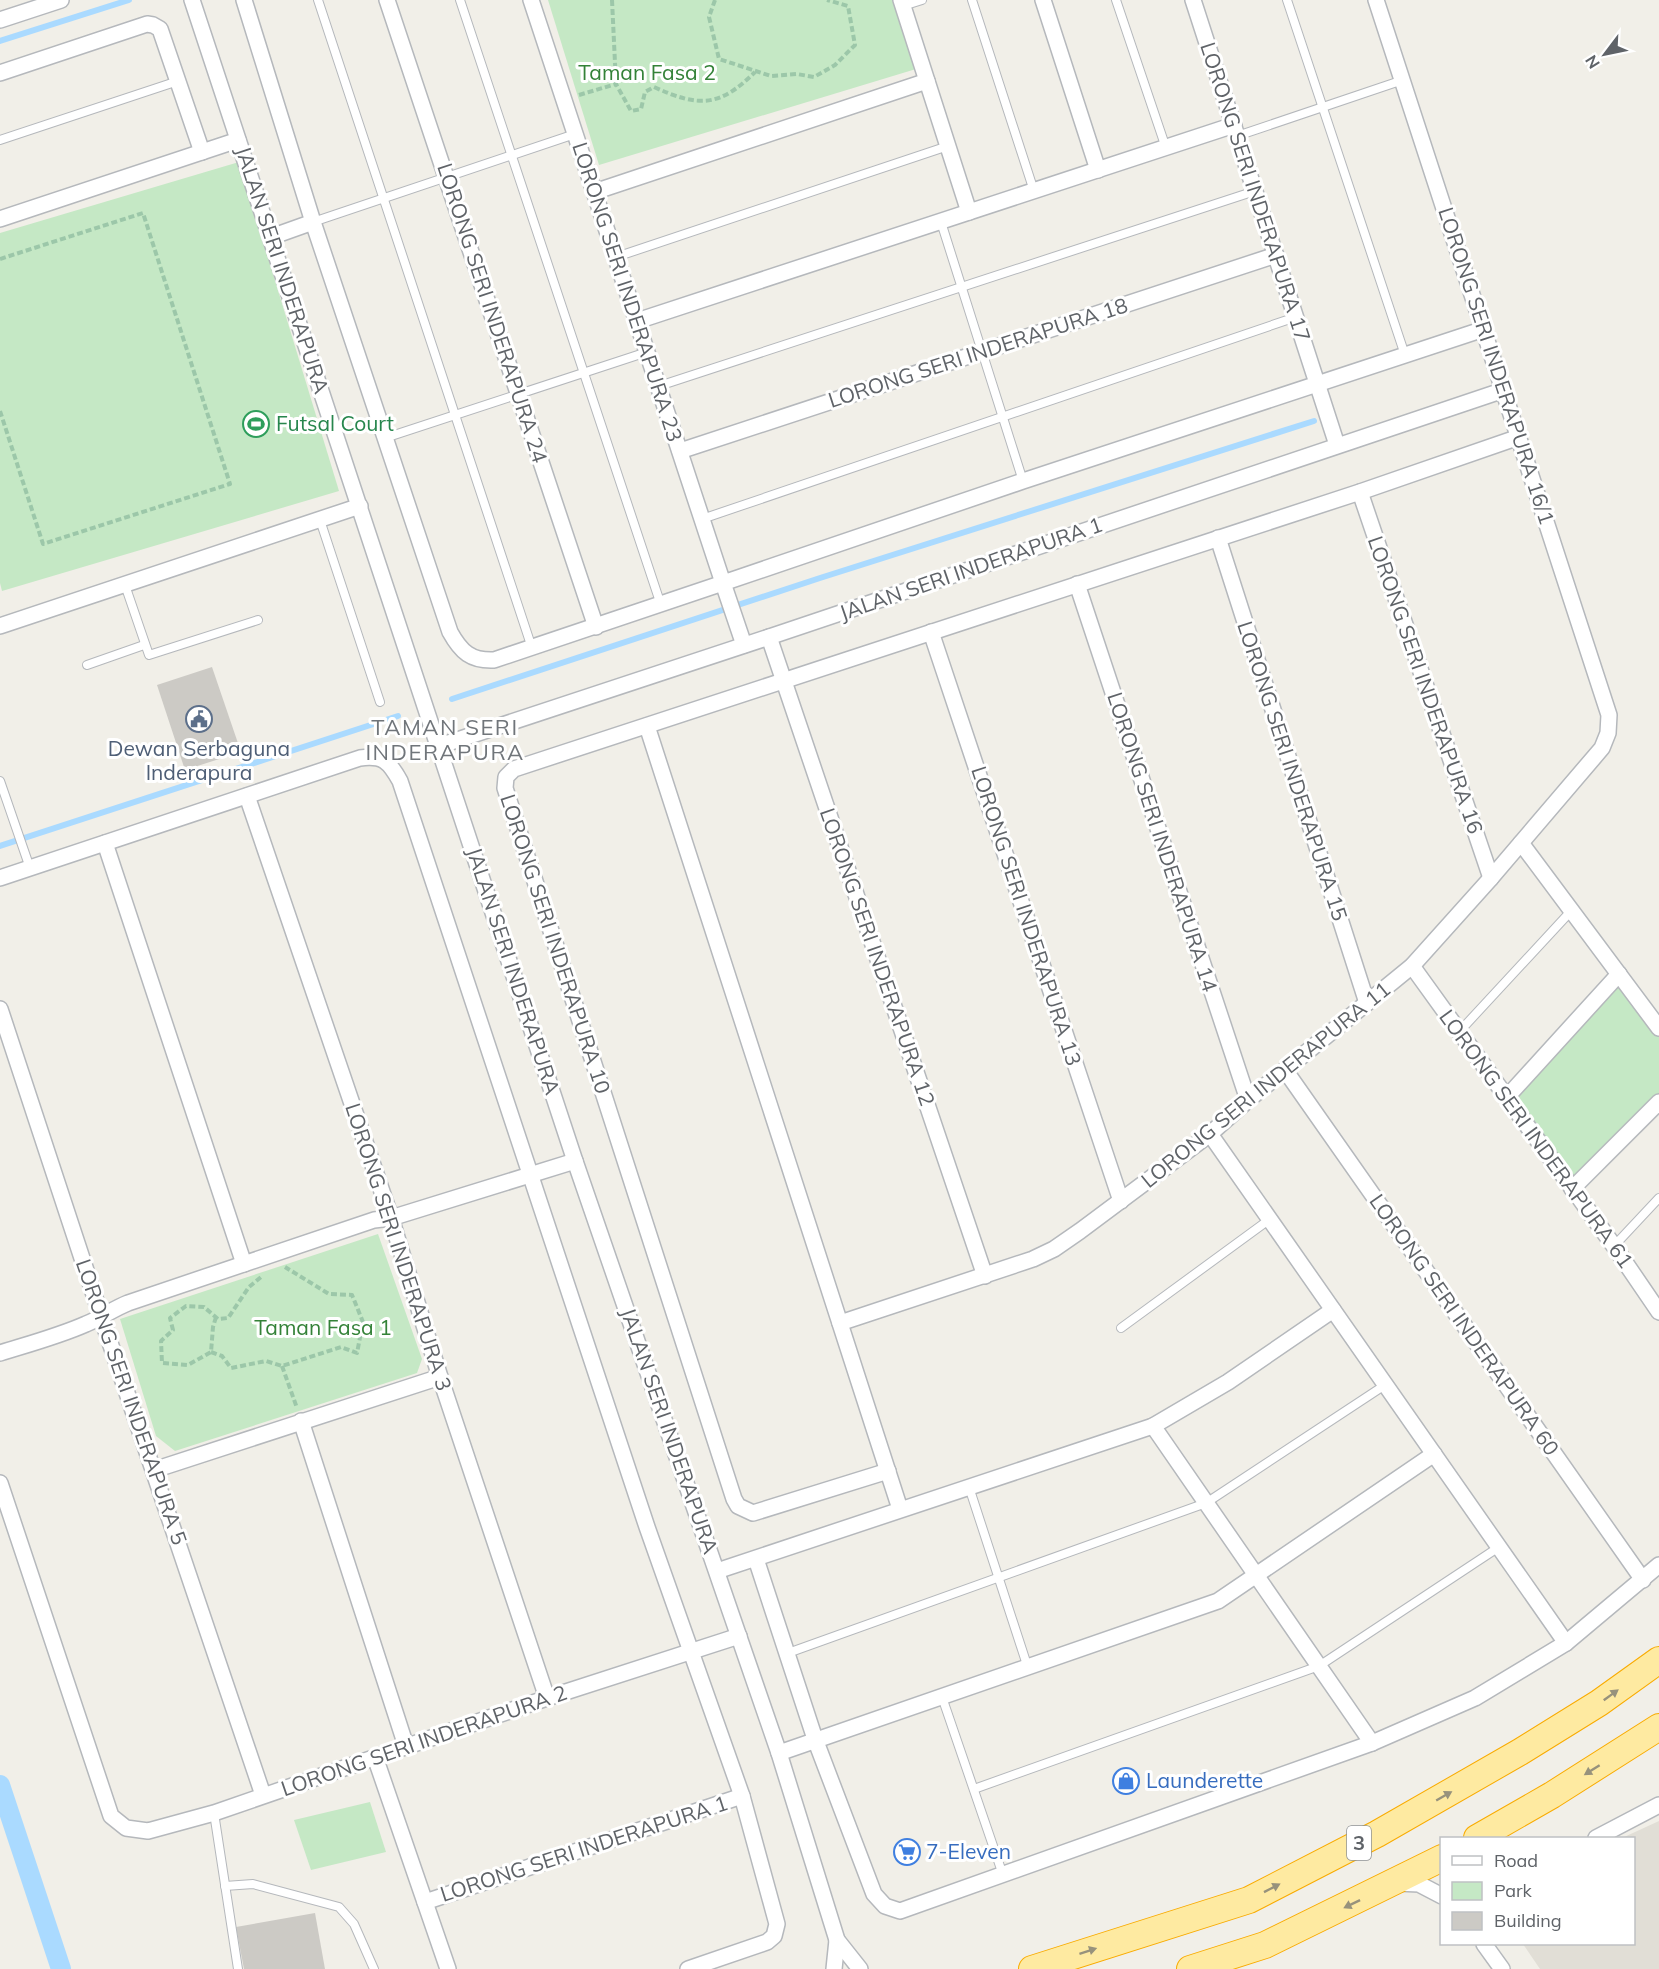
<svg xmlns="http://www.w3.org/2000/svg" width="1659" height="1969" font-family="Mulish,sans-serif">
<rect width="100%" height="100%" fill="#f1efe8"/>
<!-- education -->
<polygon fill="#e1ded6" points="1659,1821 1659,1969 1540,1969 1523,1944 1634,1944 1634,1838 1622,1838"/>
<!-- green -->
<g fill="#c5e8c5">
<polygon points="548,0 894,0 916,69 599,165"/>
<polygon points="239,162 339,491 2,591 0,583 0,233"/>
<polygon points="1619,974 1659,1028 1659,1102 1572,1189 1507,1097"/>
<polygon points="378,1234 422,1359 417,1373 175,1451 156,1436 120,1319"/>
<polygon points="370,1802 386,1852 311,1870 294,1820"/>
</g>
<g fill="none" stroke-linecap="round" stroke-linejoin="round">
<!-- stream -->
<g stroke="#aadaff" stroke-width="6">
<polyline points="0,41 129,0"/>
<polyline points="452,699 820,578 1314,421"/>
<polyline points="0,846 398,716"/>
</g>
<!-- canal -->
<polyline stroke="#aadaff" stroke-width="20" points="0,1785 61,1969"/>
</g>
<!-- building -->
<g fill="#cccac5">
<polygon points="212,667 241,752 185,770 157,685"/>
<polygon points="315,1913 325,1969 244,1969 236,1927"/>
</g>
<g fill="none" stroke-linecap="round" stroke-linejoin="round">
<defs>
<g id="service">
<polyline points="318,0 532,648"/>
<polyline points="460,0 661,605"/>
<polyline points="972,0 1034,191"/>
<polyline points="1116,0 1166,148"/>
<polyline points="1287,0 1405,355"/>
<polyline points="903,6 922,0"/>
<polyline points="1237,136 1403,80"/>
<polyline points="0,140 178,81"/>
<polyline points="313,222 575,134"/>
<polyline points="941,222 1023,481"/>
<polyline points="616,257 948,146"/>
<polyline points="659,386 1255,191"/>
<polyline points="385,438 647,352"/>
<polyline points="702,519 1296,317"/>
<polyline points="320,520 380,702"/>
<polyline points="125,585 149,655 258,620"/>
<polyline points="87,665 144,645"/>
<polyline points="0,781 30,868"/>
<polyline points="1459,1032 1572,910"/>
<polyline points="1614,1246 1659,1198"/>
<polyline points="1121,1328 1270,1219"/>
<polyline points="969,1487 1028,1668"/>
<polyline points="788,1653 1206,1503 1385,1385"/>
<polyline points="942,1697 1003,1875"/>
<polyline points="974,1789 1319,1666 1499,1547"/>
<polyline points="214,1813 238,1969"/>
<polyline points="225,1886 253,1884 339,1907 354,1924 374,1969"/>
</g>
<g id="minor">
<polyline points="192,0 575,1161 779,1753 837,1940 860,1969"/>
<path d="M244,0L313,222L450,632C461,652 471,661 494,660L723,583L744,645"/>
<polyline points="387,0 596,627"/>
<polyline points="531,0 723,583 1023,481 1484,329"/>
<polyline points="901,0 969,212"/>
<polyline points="1043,0 1098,170"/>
<polyline points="1193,0 1337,445"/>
<polyline points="0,20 61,0"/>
<polyline points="0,73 147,24 153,25 160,29 202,152"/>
<polyline points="594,192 927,81"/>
<polyline points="0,219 238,140"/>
<polyline points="271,237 313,222"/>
<polyline points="637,321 1234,125"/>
<polyline points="680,451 1276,255"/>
<polyline points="1360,492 1491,878"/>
<polyline points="1218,538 1367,1003"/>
<polyline points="1077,584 1248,1100"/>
<polyline points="0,626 360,506"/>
<polyline points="931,632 1121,1201"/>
<polyline points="769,637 985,1276"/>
<polyline points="647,726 900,1509"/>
<polyline points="439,746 769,637 1504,390"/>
<polyline points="247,796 391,1218 440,1377 547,1698"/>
<polyline points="105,843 244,1264"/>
<polyline points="1521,843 1659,1028"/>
<path d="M0,878L360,758C383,755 389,761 400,781L647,1527L742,1796L777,1924L774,1936L767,1942L688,1969"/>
<polyline points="1412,966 1614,1246 1659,1312"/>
<polyline points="0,1009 101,1316 263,1795"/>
<polyline points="1285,1070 1643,1580"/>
<polyline points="1507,1097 1619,974"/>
<polyline points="1210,1134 1566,1643"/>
<polyline points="1572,1189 1659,1102"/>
<polyline points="840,1323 1033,1259 1054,1249 1080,1231 1210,1134 1248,1100 1412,966 1491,878 1602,748 1608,733 1609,715 1376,0"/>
<path d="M0,1353C29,1344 59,1336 86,1324C101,1318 113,1309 128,1303L374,1220L391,1218L575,1161"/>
<polyline points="301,1421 406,1746"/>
<polyline points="1153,1426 1372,1743"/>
<polyline points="154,1470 440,1377"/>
<polyline points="888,1471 753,1513 738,1506 734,1499 505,788 506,777 514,769 1360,492 1519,437"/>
<polyline points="0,1483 111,1816 126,1828 148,1831 214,1813 547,1698 739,1636"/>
<polyline points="756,1559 815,1739 874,1894 885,1906 900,1911 1372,1743 1475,1698 1566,1643 1659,1565"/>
<polyline points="717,1571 1153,1426 1228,1382 1333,1310"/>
<polyline points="779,1753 1218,1601 1434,1454"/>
<polyline points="375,1757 448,1969"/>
<polyline points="1596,1838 1659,1805"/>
<polyline points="1397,1883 1419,1884 1442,1896"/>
<polyline points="425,1902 742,1796"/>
<polyline points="1484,1944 1502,1969"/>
<polyline points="834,1969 837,1940"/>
</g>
<g id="trunk">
<polyline points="1477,1838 1552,1795 1659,1727"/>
<polyline points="1032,1969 1249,1900 1377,1834 1520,1752 1599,1703 1659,1660"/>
<polyline points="1190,1969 1265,1945 1442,1858"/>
</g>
</defs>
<!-- service casing -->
<use href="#service" stroke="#b5b8bc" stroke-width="10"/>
<!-- minor casing -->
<use href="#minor" stroke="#b5b8bc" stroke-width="18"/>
<!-- trunk casing -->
<use href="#trunk" stroke="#f9ab00" stroke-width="28"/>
<!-- path -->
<g stroke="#9cc7a9" stroke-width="4" stroke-dasharray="6 3" stroke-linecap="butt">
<path d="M612,0L616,84L631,111L641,109L645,92L654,87C698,107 719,108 755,72"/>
<polyline points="715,0 709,17 719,59 771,76 797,74 814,77 835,65 855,45 848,6 827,0"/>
<polyline points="579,95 616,84"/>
<polyline points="0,259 143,213 230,484 43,544 0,411"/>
<polyline points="216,1317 213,1327 211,1352 188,1365 162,1363 161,1341 173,1330 170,1318 186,1306 204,1307 218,1319 228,1318 249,1287 261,1277"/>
<polyline points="211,1352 222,1356 231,1368 266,1361 282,1366 341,1347 357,1353 363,1322 352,1295 329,1294 285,1267"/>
<polyline points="282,1366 297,1408"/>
</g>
<!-- service -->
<use href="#service" stroke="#fff" stroke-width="8"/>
<!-- minor -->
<use href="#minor" stroke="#fff" stroke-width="15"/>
<!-- trunk -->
<use href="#trunk" stroke="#feeaa1" stroke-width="26"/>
</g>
<!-- one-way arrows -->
<defs><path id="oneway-solid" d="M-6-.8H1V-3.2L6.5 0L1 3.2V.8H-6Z" transform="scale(1.5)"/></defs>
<g fill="#97927c">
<use href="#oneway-solid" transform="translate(1611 1695) rotate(-36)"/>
<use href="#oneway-solid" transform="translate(1592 1770) rotate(148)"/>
<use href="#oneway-solid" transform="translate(1444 1796) rotate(-30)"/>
<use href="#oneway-solid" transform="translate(1272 1888) rotate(-27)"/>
<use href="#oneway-solid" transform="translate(1352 1904) rotate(154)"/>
<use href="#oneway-solid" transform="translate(1088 1951) rotate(-18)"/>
</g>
<!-- icons -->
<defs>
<symbol id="stadium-ring" viewBox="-11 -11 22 22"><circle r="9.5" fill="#fff" stroke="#2e9e5b" stroke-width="1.5"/><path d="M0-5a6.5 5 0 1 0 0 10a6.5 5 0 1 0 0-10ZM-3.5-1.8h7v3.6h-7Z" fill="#2e9e5b"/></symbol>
<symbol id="civic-ring" viewBox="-11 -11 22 22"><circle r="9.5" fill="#fff" stroke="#5c6f8a" stroke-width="1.5"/><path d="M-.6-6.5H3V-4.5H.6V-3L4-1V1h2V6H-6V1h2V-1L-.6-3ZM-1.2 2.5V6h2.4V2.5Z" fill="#5c6f8a"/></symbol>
<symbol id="shop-ring" viewBox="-11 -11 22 22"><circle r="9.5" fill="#fff" stroke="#3f7fe0" stroke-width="1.5"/><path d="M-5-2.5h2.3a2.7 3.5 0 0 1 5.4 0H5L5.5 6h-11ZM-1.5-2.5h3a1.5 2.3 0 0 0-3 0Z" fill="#3f7fe0"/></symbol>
<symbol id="supermarket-ring" viewBox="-11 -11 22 22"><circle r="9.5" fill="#fff" stroke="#3f7fe0" stroke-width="1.5"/><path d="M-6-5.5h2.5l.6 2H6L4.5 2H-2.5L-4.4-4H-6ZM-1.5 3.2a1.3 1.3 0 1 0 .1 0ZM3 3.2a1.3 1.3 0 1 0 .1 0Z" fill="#3f7fe0"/></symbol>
</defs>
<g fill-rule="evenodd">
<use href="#stadium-ring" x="241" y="409" width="30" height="30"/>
<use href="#civic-ring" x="184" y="704" width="30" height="30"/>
<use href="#shop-ring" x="1111" y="1766" width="30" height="30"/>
<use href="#supermarket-ring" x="892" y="1837" width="30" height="30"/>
</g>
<g text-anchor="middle" stroke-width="6" stroke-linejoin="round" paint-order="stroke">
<!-- shield labels -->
<rect fill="#fff" stroke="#8f9295" stroke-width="1.5" x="1347" y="1826" width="24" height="34" rx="4.5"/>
<g font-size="20" font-weight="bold" fill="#5f6368">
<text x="1359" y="1850">3</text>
</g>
<!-- park labels -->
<g font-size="21" fill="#348238" stroke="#fff">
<text x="647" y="80">Taman Fasa 2</text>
<text x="323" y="1335">Taman Fasa 1</text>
</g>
<!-- street labels -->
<g font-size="21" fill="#5f6368" stroke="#fff">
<text transform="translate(1255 192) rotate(72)" y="7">LORONG SERI INDERAPURA 17</text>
<text transform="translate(282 270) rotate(72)" y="7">JALAN SERI INDERAPURA</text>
<text transform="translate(627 292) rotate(72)" y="7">LORONG SERI INDERAPURA 23</text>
<text transform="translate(492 313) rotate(72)" y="7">LORONG SERI INDERAPURA 24</text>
<text transform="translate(978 353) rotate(-18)" y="7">LORONG SERI INDERAPURA 18</text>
<text transform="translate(1496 366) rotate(72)" y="7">LORONG SERI INDERAPURA 16/1</text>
<text transform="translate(971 569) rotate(-19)" y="7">JALAN SERI INDERAPURA 1</text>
<text transform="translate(1425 685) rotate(71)" y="7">LORONG SERI INDERAPURA 16</text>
<text transform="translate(1292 771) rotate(72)" y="7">LORONG SERI INDERAPURA 15</text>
<text transform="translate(1162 842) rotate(72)" y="7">LORONG SERI INDERAPURA 14</text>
<text transform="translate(1026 916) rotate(72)" y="7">LORONG SERI INDERAPURA 13</text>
<text transform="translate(555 944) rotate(72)" y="7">LORONG SERI INDERAPURA 10</text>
<text transform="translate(877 957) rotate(71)" y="7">LORONG SERI INDERAPURA 12</text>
<text transform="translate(513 971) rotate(72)" y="7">JALAN SERI INDERAPURA</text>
<text transform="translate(1266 1085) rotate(-39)" y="7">LORONG SERI INDERAPURA 11</text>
<text transform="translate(1536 1139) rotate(54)" y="7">LORONG SERI INDERAPURA 61</text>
<text transform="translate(398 1247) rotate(72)" y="7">LORONG SERI INDERAPURA 3</text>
<text transform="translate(1464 1325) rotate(55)" y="7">LORONG SERI INDERAPURA 60</text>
<text transform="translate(131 1402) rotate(71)" y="7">LORONG SERI INDERAPURA 5</text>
<text transform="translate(669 1431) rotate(71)" y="7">JALAN SERI INDERAPURA</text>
<text transform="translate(424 1741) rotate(-19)" y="7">LORONG SERI INDERAPURA 2</text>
<text transform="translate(584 1849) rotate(-18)" y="7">LORONG SERI INDERAPURA 1</text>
</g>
<!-- leisure labels -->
<g font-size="21" fill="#27864d" stroke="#fff" text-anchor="start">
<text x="276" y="431">Futsal Court</text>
</g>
<!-- service labels -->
<g font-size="21" fill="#4e5e75" stroke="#fff">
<text x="199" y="756">Dewan Serbaguna<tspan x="199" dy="24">Inderapura</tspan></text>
</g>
<!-- shop labels -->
<g font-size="21" fill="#366cbe" stroke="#fff" text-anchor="start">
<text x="1146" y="1788">Launderette</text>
<text x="926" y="1859">7-Eleven</text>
</g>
<!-- neighbourhood labels -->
<g font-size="22" letter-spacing="1.5" fill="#70757a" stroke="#fff">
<text x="445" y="735">TAMAN SERI<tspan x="445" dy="25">INDERAPURA</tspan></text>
</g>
</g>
<!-- legend -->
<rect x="1440" y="1837" width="195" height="108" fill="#ffffff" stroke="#bfc1c3" stroke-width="1.5"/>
<rect x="1452" y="1856" width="30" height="9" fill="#ffffff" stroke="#bfc1c3" stroke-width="1.5"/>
<text x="1494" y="1867" font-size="18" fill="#5f6368">Road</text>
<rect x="1452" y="1882" width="30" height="18" fill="#c5e8c5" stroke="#bfc1c3" stroke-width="1.5"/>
<text x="1494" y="1897" font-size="18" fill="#5f6368">Park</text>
<rect x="1452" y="1912" width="30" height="18" fill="#cccac5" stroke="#bfc1c3" stroke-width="1.5"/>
<text x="1494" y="1927" font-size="18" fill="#5f6368">Building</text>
<!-- north arrow -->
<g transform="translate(1605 54) rotate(238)" stroke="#ffffff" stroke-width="4.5" paint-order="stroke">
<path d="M0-4.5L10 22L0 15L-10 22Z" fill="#5f6368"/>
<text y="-9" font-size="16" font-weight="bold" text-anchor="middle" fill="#5f6368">N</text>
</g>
</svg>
